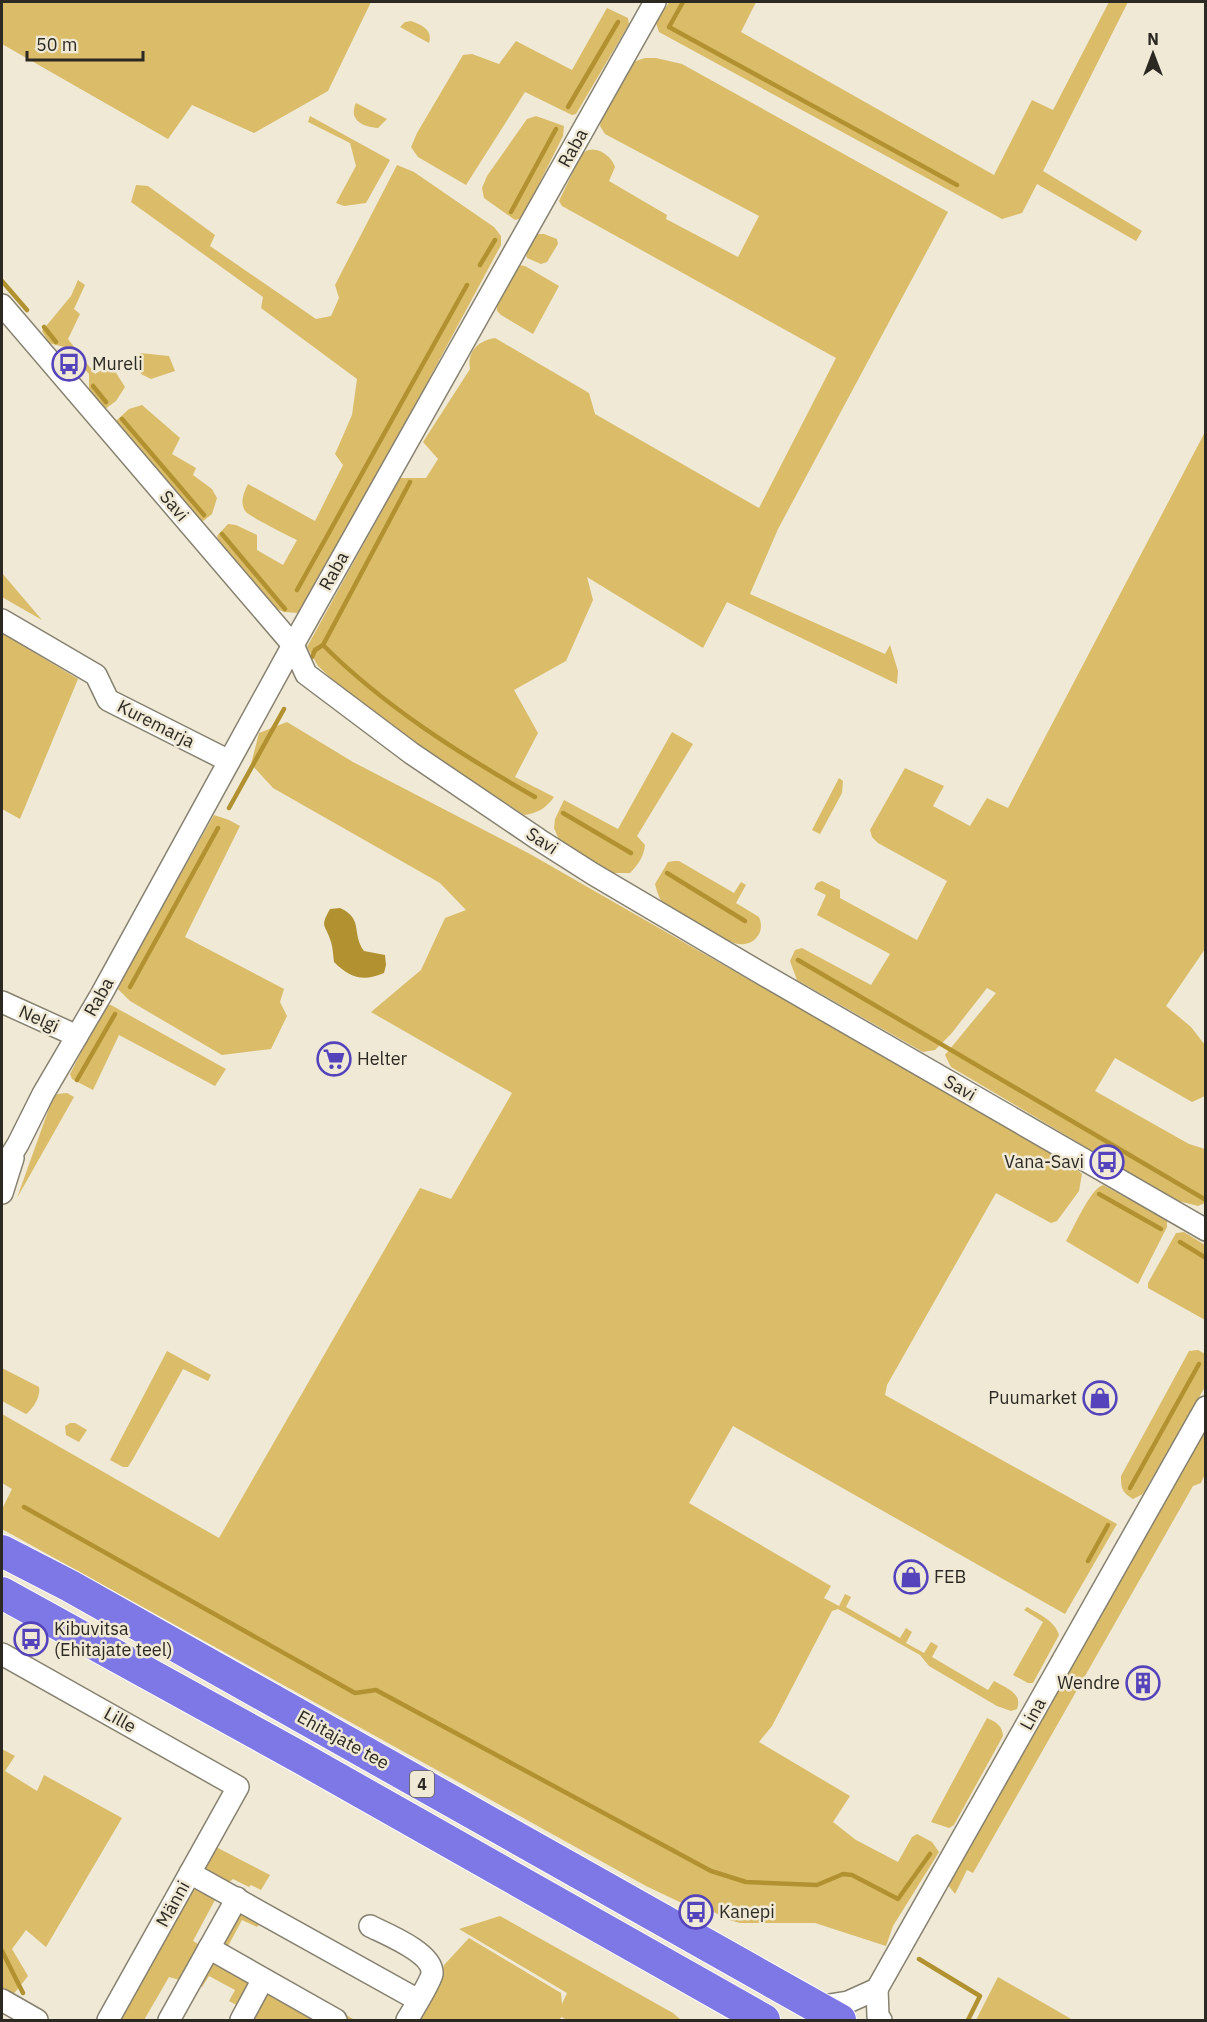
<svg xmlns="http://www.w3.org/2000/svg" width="1207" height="2022" font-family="'IBM Plex Sans',sans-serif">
<rect width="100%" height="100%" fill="#efe9d6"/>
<!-- green -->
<g fill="#dabc69">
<polygon points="2,2 371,2 328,91 254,133 192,105 168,139 2,44"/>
<polygon points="669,2 756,2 741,32 994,175 1032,100 1053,110 1109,2 1128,2 1043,171 1142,231 1136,241 1037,184 1022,213 1002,219 659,32 656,23"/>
<polygon points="607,8 628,18 629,24 576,114 572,115 525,92 466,185 418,157 411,147 417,133 463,55 472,54 499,64 516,41 572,70"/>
<path d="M411,21C422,25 433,30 429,43L400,27L405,22Z"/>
<path d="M645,58H656L682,64L948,212L778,529L750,594L885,654L890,645L898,671L897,684L727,602L703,648L587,577L593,600L566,661L514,690L538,733L515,777L554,797C545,809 538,813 524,815L429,753L340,687L318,666L307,647L400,478H426L438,459L423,442L470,369C467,351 478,341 495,338L589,393L595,414L759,508L836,358L562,206L559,201L581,155C592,142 611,154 615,167L609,181L667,215L666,219L738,257L759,216L605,134L600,126L601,119L633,62Z"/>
<path d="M356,103L387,119L378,128C363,127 348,120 356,103Z"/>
<polygon points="310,116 390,160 366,203 344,206 336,203 356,166 350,143 308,122"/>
<polygon points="536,116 564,126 563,136 522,218 515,220 484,198 482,188 487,176 527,119"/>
<path d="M397,165L414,172L494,227L501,236V245L311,599L298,613L284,612L275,608L219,544L217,536L228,524L236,525L257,535V550L283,565L297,540C287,535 251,517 246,512C239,504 244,492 248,484L315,521L343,465L335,454L352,415L357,379L261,308L263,297L131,202L136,185L148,186L215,235L210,246L316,319L331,316L339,298L335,285Z"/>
<polygon points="536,234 544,234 557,239 558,244 547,262 541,264 527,258 526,253"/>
<polygon points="519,265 525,266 559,286 533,334 501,315 497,311 497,305"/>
<polygon points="78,280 85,285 74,309 80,314 68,339 95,374 111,365 125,387 116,401 105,409 89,389 89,374 64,347 49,343 42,331 71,296"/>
<polygon points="140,353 169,356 175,371 151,379 141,374 138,362"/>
<polygon points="142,405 180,438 172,454 196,468 193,475 212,489 217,498 212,514 203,521 197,518 117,427 117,420 129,409"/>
<polygon points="1205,432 1205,949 1166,1006 1191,1027 1205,1045 1205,1096 1192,1102 1115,1058 1095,1091 1189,1144 1205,1149 1205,1203 1198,1206 1175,1200 951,1067 945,1055 996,993 987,988 951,1034 935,1050 923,1052 797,980 790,961 795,950 802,948 871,985 890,954 817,915 826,895 814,889 817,883 822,881 840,890 840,898 917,940 947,881 878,843 872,837 870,830 905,768 944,786 933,806 970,826 987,798 1008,808"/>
<polygon points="2,573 42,620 2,597"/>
<polygon points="2,633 78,679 20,819 2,809"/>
<path d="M287,722L353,762L530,854L1027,1139L1074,1166L1082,1174L1079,1191L1057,1221L1051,1223L996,1193L887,1385L885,1395L1117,1524L1065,1614L733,1426L689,1503L831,1586L824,1598L839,1606L845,1594L851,1597L846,1607L900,1638L906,1628L912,1632L906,1643L924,1653L931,1642L938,1646L932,1657L988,1690L994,1681C1006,1688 1023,1693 1017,1709L1011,1711L997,1706L929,1666L920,1655L838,1609L832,1611L772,1726L759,1742L850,1796L833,1822L856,1840L898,1862L912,1837L917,1834L932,1842L939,1852L893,1926L886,1946L815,1923H740L726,1919L695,1901L686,1905L646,1886L2,1529V1509L12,1489L2,1483V1414L219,1538L420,1188L451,1199L512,1093L371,1012L421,970L445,918L466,910L440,883L273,788L251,764L259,733Z"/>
<path d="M672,732L693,744L637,836L645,845C644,856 638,865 630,873H609L560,842L554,828L555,819L564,800L618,829Z"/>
<polygon points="839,778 843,781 842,793 820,834 812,830"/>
<polygon points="214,815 229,820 240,826 185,937 284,989 280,1002 287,1016 271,1049 222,1055 130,1001 118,989 126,971"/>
<path d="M674,861H679L734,893L741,882L746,885L736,903L759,917C762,924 762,932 756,938C752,943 745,945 739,944C730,944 672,912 665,905C659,900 657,891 655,884L668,862Z"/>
<polygon points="111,1005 226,1069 215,1086 119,1035 93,1090 72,1079 70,1074 105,1006"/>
<polygon points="67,1093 74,1097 17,1198 52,1100 57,1094"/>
<path d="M1103,1185L1167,1220V1227L1138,1284L1066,1241C1074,1228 1090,1189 1103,1185Z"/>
<polygon points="1184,1232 1205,1245 1205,1320 1148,1288 1148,1283 1176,1233"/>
<path d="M1198,1350L1205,1354V1387L1143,1494L1133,1499C1122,1492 1121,1489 1121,1476L1189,1351Z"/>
<polygon points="167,1351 211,1375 208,1381 183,1369 133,1459 128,1467 123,1467 110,1460"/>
<path d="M2,1368L39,1387C41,1396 33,1409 26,1414L2,1401Z"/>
<polygon points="70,1423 75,1423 87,1430 79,1442 66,1435 65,1426"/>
<polygon points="1205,1425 1205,1474 1201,1483 1193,1486 973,1873 967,1870 955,1894 948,1885 950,1877"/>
<path d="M1027,1607C1039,1614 1055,1621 1059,1635L1033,1683H1028L1013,1675L1043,1622L1024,1610Z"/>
<path d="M987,1718C996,1722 1002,1725 1003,1736L954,1825L949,1828L931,1822Z"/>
<polygon points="2,1749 15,1756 5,1771 37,1791 44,1775 122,1818 46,1947 26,1930 12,1949 28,1976 12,1996 2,1988"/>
<polygon points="216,1847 270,1875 261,1890 251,1885 249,1887 233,1879 227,1884 204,1868"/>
<polygon points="196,1887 216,1898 193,1941 205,1948 183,1981 169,1977 144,2020 113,2020 190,1889"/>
<polygon points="245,1912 261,1922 257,1927 242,1920 227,1948 355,2020 344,2020 219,1952 239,1913"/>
<polygon points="500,1916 673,2013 681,2020 568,2020 561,2017 560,2020 419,2020 436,1993 444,1965 469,1938 561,1993 562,2004 567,1993 459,1929"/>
<polygon points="211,1956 253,1979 244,2009 229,2001 235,1990 209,1976 202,1987 196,1983"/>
<polygon points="998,1977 1073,2020 976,2020"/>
<polygon points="267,1989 325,2020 255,2020 252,2018"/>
</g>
<!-- water -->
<path fill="#b29230" d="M340,908C364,919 351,933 364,951L385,955L386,965L384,973C363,982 350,978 334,962C333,955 333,948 331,942C326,924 319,928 330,909Z"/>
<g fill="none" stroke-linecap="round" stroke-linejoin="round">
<!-- stream -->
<g stroke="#b29230" stroke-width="4.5">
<polyline points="683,2 669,27 957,185"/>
<polyline points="568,107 618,22"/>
<polyline points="511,212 556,129"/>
<polyline points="480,265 495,240"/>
<polyline points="2,281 27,310"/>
<polyline points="44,327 56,342"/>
<polyline points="93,386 106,402"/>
<polyline points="122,419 204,515"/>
<polyline points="222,534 285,609"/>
<polyline points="297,590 467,285"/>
<path d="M323,645C385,707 460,754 535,797"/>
<polyline points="312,657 315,650 323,645 410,482"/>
<polyline points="229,808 284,709"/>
<polyline points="563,813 631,853"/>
<polyline points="667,873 745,921"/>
<polyline points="798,960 1206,1200"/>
<polyline points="130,987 218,828"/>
<polyline points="77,1080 115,1014"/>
<polyline points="1099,1194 1161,1229"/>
<polyline points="1180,1242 1206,1258"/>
<polyline points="1130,1488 1199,1364"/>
<polyline points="24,1507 355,1693 376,1690 711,1871 746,1882 817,1885 843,1874 852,1875 898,1899 930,1854"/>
<polyline points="1088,1561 1108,1525"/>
<polyline points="2,1951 23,1993"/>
<polyline points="919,1959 980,1996 968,2020"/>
</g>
<defs>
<g id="minor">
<polyline points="2,305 293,645 306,674 411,753 538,839 593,874 759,972 1206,1230"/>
<polyline points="2,620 96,675 108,700 229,761"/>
<polyline points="2,1002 77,1036"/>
<polyline points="2,1170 18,1144 43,1094 101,995 293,645 655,2"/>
<polyline points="2,1193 13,1158"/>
<polyline points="2,1654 238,1787 108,2020"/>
<polyline points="190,1873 418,2000"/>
<path d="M370,1926C386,1934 434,1953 432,1974C430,1983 413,2010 407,2020"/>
<polyline points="209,1948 336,2020"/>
<polyline points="877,1989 1206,1407"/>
<polyline points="2,2000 37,2020"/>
<polyline points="817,2007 848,2002 877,1989 878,2016 881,2020"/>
<polyline points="169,2020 237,1898"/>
<polyline points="241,2020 263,1979"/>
</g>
<g id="highway">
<polyline points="2,1551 70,1586 840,2020"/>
<polyline points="2,1593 303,1759 764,2020"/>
</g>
</defs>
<!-- minor casing -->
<use href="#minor" stroke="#878170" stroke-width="24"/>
<!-- highway casing -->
<use href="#highway" stroke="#fff" stroke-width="34"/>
<!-- minor -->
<use href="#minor" stroke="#fff" stroke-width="21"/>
<!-- highway -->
<use href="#highway" stroke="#7e77e6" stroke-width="32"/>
</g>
<!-- icons -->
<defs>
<symbol id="bus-ring" viewBox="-11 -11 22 22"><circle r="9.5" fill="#efe9d6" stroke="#5443bb" stroke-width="1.5"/><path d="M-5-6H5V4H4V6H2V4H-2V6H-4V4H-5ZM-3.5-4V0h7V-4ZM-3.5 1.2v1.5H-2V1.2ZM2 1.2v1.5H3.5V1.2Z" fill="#5443bb"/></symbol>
<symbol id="supermarket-ring" viewBox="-11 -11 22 22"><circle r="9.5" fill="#efe9d6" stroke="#5443bb" stroke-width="1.5"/><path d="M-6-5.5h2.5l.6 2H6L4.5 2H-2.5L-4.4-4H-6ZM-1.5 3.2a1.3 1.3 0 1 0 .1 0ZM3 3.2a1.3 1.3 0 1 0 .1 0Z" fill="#5443bb"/></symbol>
<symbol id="shop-ring" viewBox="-11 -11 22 22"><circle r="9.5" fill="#efe9d6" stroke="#5443bb" stroke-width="1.5"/><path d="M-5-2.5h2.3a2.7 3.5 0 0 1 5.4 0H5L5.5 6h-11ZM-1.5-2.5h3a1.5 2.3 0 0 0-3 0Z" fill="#5443bb"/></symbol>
<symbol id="building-ring" viewBox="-11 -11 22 22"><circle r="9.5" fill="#efe9d6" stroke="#5443bb" stroke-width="1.5"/><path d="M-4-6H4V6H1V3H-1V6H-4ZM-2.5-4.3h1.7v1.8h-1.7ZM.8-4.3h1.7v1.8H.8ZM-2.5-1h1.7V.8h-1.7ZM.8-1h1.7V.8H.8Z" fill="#5443bb"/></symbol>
</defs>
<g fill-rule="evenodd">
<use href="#bus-ring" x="50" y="345" width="38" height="38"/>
<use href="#supermarket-ring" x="315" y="1040" width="38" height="38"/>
<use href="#bus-ring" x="1088" y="1143" width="38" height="38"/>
<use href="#shop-ring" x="1081" y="1379" width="38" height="38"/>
<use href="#shop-ring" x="892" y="1558" width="38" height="38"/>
<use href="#bus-ring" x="12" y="1620" width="38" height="38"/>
<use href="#building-ring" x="1124" y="1664" width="38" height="38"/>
<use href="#bus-ring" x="677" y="1893" width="38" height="38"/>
</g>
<g text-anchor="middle" stroke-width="5" stroke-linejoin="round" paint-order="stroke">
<!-- shield labels -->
<rect fill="#efe9d6" stroke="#666358" stroke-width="1.5" x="410" y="1771" width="24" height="26" rx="4.5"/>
<g font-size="16" font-weight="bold" fill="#2b2922">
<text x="422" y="1790">4</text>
</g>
<!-- street labels -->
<g font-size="18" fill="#2b2922" stroke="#efe9d6">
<text transform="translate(573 148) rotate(-61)" y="6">Raba</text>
<text transform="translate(174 506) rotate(50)" y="6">Savi</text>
<text transform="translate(334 571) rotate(-61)" y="6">Raba</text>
<text transform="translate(156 724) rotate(27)" y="6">Kuremarja</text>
<text transform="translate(542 841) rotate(33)" y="6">Savi</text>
<text transform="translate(99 997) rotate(-61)" y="6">Raba</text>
<text transform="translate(39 1019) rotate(24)" y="6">Nelgi</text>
<text transform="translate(960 1088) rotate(30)" y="6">Savi</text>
<text transform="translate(1033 1714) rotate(-61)" y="6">Lina</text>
<text transform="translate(120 1720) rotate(29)" y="6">Lille</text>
<text transform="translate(343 1740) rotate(29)" y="6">Ehitajate tee</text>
<text transform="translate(173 1904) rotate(-61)" y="6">Männi</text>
</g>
<!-- poi labels -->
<g font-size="18" fill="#2b2922" stroke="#efe9d6" text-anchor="start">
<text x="92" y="370">Mureli</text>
<text x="357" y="1065">Helter</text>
<text x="1084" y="1168" text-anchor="end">Vana-Savi</text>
<text x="1077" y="1404" text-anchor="end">Puumarket</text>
<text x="934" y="1583">FEB</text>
<text x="54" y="1635">Kibuvitsa<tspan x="54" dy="21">(Ehitajate teel)</tspan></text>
<text x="1120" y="1689" text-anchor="end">Wendre</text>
<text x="719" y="1918">Kanepi</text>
</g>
</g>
<!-- border -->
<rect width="1207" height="2022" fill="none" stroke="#2b2922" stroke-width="6"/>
<!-- north arrow -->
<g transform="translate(1153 54)" stroke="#efe9d6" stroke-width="4.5" paint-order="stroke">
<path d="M0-4.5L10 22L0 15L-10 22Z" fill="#2b2922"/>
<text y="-9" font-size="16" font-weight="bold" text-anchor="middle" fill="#2b2922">N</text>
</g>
<!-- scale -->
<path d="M27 51v9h116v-9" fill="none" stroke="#2b2922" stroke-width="3"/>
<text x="36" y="51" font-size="18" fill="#2b2922" stroke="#efe9d6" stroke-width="4.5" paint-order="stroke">50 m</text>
</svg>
